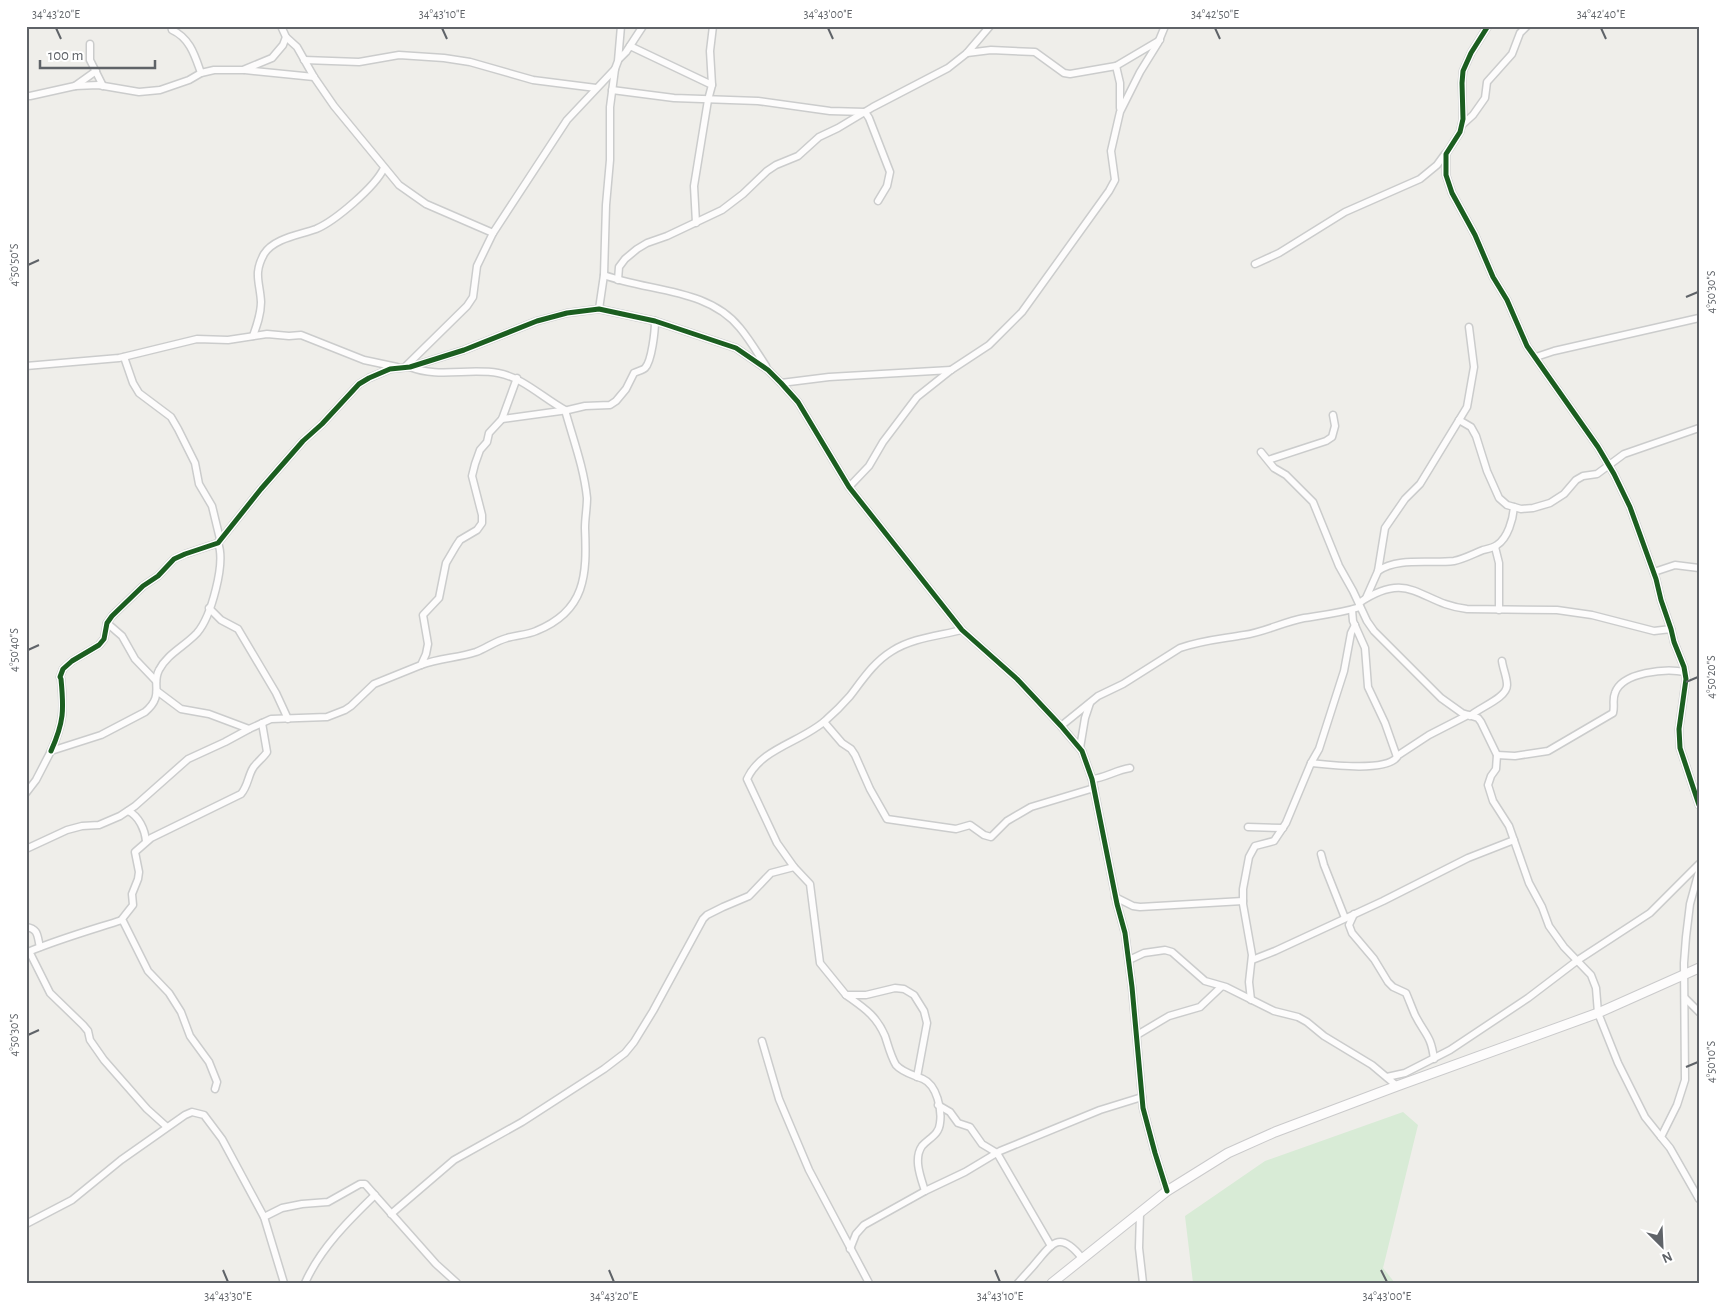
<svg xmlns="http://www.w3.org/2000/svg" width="1725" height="1309" font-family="'Alegreya Sans',sans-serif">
<rect width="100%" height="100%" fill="#efeeea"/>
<!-- green -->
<polygon fill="#d8ebd6" points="1403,1112 1418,1125 1383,1268 1395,1283 1193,1283 1185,1216 1265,1161"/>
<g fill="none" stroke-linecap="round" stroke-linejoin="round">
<defs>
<g id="street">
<path d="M171,26L172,30C190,38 195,56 201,73"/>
<polyline points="281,26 286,37 297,47 314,77 334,106 399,185 426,204 493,233"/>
<polyline points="1488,26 1471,53 1463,71 1462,83 1463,119 1460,132 1446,154 1446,175 1452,193 1475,235 1493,277 1507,300 1527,346 1598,447 1614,474 1630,507 1656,579 1661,600 1671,629 1674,642 1684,667 1686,679 1679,729 1680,748 1699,805"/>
<polyline points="90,44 90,60 103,86"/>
<polyline points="630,46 712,85"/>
<polyline points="967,53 991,50 1035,52 1064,73 1070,74 1116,66 1160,40"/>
<polyline points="619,59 626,52 643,26"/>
<polyline points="304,60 359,62 399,55 444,58 470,62 533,80 596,88"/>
<polyline points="1116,66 1120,83 1120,108"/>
<polyline points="245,70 314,77"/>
<polyline points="75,86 96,71"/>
<polyline points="612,90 674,98 758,101 830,111 865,112 869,118 890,172 887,186 878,201"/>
<polyline points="26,96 30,96 75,86 98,85 139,92 160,90 189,80 201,73 214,70 243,70 272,58 283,45 286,37"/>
<polyline points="1462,125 1473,115 1485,98 1487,82 1512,54 1520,33 1527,26"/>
<polyline points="696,223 694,186 708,100 712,85 710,51 713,26"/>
<polyline points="1255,264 1279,253 1345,212 1420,179 1437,165 1445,154"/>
<path d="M604,275C649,292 708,288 740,328C750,340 758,354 766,366"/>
<polyline points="618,280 619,267 625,259 637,249 647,243 667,236 722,210 743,194 767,171 776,165 798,156 819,137 838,128 873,107 948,68 967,53 990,26"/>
<polyline points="599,309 604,275 606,205 610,160 610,107 615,69 618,61 621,26"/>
<path d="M253,336C257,325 261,314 261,302C260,282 253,274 264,254C274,238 300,235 316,229C335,221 375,187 384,168"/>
<polyline points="1536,357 1554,351 1699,318"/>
<polyline points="26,366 119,358 197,339 228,340 267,334 289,336 301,335 364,360 397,367"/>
<polyline points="405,367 467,306 473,297 477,266 493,233 567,120 615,69"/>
<path d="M410,367C437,378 469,368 498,373C522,377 543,398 565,410C573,439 584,468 587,498C587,508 585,518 585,528C587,575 586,611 536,631C527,635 516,635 507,638C496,641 486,648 476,652C458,658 439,658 421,665"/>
<polyline points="781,383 829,377 951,370"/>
<path d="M502,419L568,410L585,406L610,405L616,401L626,389L634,373C638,371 643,370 645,368C652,361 655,330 655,321"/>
<polyline points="1459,420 1471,427 1476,436 1487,471 1499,498 1507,505 1521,509 1533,508 1550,503 1564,494 1576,480 1583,476 1597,474 1624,454 1699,428"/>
<polyline points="1261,452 1274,468 1286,475 1313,502 1339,566 1353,591 1367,621 1374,631 1441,698 1462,713 1478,718 1481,722 1497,755 1496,769 1491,776 1488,785 1493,801 1509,826 1529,883 1542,907 1549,926 1564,947 1591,975 1596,988 1598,1013 1618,1063 1645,1117 1661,1137"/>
<polyline points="1268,460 1326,441 1332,437 1335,426 1333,415"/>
<polyline points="849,487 869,466 883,442 917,397 951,370 989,345 1022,312 1109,191 1115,180 1111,151 1120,112 1140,72 1158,43 1165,26"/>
<polyline points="1495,547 1499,563 1499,610"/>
<path d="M1378,571C1398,557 1430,564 1454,561C1464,559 1473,554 1483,550C1487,549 1493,548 1497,545C1508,538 1513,519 1514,507"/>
<polyline points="1654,572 1675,565 1699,568"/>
<polyline points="1366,598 1378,571 1385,528 1405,499 1420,484 1467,407 1474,367 1469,327"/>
<path d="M1359,603C1411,568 1420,604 1467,609L1557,610L1592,615L1654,631L1671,629"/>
<polyline points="209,608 221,620 238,629 276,693 288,719"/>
<polyline points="107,623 122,636 135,659 156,681"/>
<polyline points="157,691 181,709 209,714 249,729"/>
<path d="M1470,716C1480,707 1507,698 1507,685C1507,677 1503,669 1502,661"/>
<polyline points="824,722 842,743 851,749 855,755 870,789 887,819 956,829 970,825 984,835 991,837 1007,821 1031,807 1094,788"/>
<path d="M1061,726L1098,696L1123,684L1180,648C1203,640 1221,639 1244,635C1265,632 1283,622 1304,618C1323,615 1341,613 1360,607"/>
<polyline points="1080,748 1085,718 1090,703"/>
<path d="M51,751C64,722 64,710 61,679L60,677L63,669L72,661L99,645L104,639L107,623L112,616L143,586L158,576L174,559L185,554L218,543L261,489L303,441L322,424L359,384L369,378L390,369L410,367L464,350L537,321L567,313L599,309L655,321L736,348L768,370L781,383L798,402L849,487L962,630L1017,679L1061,726L1082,751L1092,779L1117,904L1125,933L1132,987L1143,1108L1155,1153L1167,1191"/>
<path d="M1497,755L1515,756L1548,751L1613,713C1615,706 1612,700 1615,693C1622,672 1666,668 1685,672"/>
<polyline points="1397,756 1429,735 1468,715"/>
<path d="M1311,763C1330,765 1386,772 1397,757L1385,723L1368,687L1365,648L1353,621L1352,610"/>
<path d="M1092,779C1105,778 1116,770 1130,768"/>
<path d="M26,793L36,780L51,751L101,735L145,712C165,695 151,685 159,670C167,654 185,646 197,633C211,617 226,563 218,543L220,539L212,506L199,484L195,463L178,429L171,417L139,393L133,383L124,357"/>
<path d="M128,811C139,816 145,830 146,841"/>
<polyline points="1248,827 1283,828"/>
<polyline points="26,849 67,830 82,826 99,825 120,816 135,806 188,759 225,742 249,729 271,719 327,717 345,710 351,706 374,684 421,665 426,654 428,644 423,615 439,598 446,563 456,546 460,540 477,530 482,523 482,515 472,476 475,464 480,450 487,442 489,433 502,419 517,378"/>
<polyline points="1321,854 1324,865 1345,918"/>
<polyline points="1699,871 1690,904 1686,937 1684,963 1685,1080 1677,1105 1661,1137 1670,1148 1699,1199"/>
<polyline points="1115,897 1133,906 1140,907 1243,901"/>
<path d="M1354,914L1349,925L1352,933L1374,959L1388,982L1393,987L1406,993C1409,1000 1412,1008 1415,1015C1425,1035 1431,1035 1434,1059"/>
<path d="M26,927C39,929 37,936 40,947"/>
<polyline points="26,952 31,955 50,993 83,1025 88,1031 90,1040 104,1060 147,1109 167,1127"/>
<path d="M28,952C59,939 91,930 122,920"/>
<polyline points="1129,960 1144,953 1165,950 1172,952 1205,981 1226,987 1274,1011 1298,1017 1307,1022 1324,1036 1372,1065 1397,1086"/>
<polyline points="1252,960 1275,951 1383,901 1468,858 1514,840"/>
<path d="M846,995C864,1008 876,1015 885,1036C888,1045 891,1057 896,1065C903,1073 914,1075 923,1079C937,1085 942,1110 940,1123C939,1135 929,1138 922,1146C913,1159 921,1178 925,1191"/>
<polyline points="1685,998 1699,1012"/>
<polyline points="1251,1000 1249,982 1252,955 1243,904 1243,889 1249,857 1255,846 1274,841 1286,823 1311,763 1319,749 1344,671 1351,633 1355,625"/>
<polyline points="1137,1035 1169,1016 1200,1007 1221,987"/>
<polyline points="762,1041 779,1099 809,1170 869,1283"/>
<path d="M917,1077L927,1023L924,1011L914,995L904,989L895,988L866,995H846L820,963L810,884L794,867L777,843L747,779C761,748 802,742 826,720C834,713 843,704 850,696C863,679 874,662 892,651C912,638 938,636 962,630"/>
<polyline points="1387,1077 1405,1073 1450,1050 1528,998 1578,960 1650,913 1699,864"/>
<path d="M215,1089L217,1082L209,1062L190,1036L181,1012L169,993L148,971L122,919L133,905L132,894L138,879L139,872L135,852L151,838L241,794C248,786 248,776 253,768C257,762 263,758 267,752L262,723"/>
<polyline points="938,1105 950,1112 958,1123 970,1127 982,1144 997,1153 1051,1246"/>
<polyline points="1140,1213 1139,1248 1143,1283"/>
<polyline points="391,1214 454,1160 522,1122 604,1069 625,1053 634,1042 653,1011 703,919 707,915 723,907 749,896 771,873 794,867"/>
<polyline points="264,1217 282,1208 302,1204 328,1202 360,1184 365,1184 436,1264 457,1283"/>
<polyline points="26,1224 72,1200 121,1160 185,1115 192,1112 204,1115 222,1139 264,1217 284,1283"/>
<polyline points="850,1249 856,1234 864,1225 925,1191 965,1172 1000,1151 1100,1110 1142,1097"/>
<path d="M305,1283C320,1249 349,1220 375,1195"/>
<path d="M1018,1283C1023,1277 1029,1271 1034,1265C1052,1244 1059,1229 1082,1258"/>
</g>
<polyline id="secondary" points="1052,1283 1167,1191 1228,1153 1275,1132 1397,1086 1598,1013 1699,968"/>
</defs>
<!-- street casing -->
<use href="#street" stroke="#cbcccc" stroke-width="9"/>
<!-- secondary casing -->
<use href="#secondary" stroke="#cacacb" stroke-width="11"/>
<!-- street -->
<use href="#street" stroke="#fdfcfc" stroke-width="6"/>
<!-- secondary -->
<use href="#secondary" stroke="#fdfcfc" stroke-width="9"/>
<defs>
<g id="cycleway">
<polyline points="1488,26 1471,53 1463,71 1462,83 1463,119 1460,132 1446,154 1446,175 1452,193 1475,235 1493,277 1507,300 1527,346 1598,447 1614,474 1630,507 1656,579 1661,600 1671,629 1674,642 1684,667 1686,679 1679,729 1680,748 1699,805"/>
<path d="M51,751C64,722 64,710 61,679L60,677L63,669L72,661L99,645L104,639L107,623L112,616L143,586L158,576L174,559L185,554L218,543L261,489L303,441L322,424L359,384L369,378L390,369L410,367L464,350L537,321L567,313L599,309L655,321L736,348L768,370L781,383L798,402L849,487L962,630L1017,679L1061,726L1082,751L1092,779L1117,904L1125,933L1132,987L1143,1108L1155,1153L1167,1191"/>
</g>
</defs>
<!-- cycleway casing -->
<use href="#cycleway" stroke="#fff" stroke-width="8"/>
<!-- cycleway -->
<use href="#cycleway" stroke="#1b5e20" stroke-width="5"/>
</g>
<!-- ticks -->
<path fill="none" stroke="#5f6368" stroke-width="2" d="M56,28L61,39M442,28L447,39M828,28L833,39M1215,28L1220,39M1601,28L1606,39M28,265L39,260M1686,297L1698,292M28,650L39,645M1686,682L1698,677M28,1035L39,1030M1686,1067L1698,1062M223,1270L228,1282M609,1270L614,1282M995,1270L1000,1282M1381,1270L1387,1282"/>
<!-- border -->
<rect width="1725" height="1309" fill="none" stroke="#ffffff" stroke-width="55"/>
<!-- north arrow -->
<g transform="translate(1662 1246) rotate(156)" stroke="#ffffff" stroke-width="4" paint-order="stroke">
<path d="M0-4L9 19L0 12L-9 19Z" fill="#5f6368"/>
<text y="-8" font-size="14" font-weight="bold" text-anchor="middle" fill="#5f6368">N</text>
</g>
<!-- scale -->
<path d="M40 60v8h115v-8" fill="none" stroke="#5f6368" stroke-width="2.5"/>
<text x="48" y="60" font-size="15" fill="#5f6368" stroke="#ffffff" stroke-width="4" paint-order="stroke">100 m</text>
<rect x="28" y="28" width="1670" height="1254" fill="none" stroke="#5f6368" stroke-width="2"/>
<g font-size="12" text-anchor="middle" fill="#5f6368">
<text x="56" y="18">34°43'20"E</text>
<text x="442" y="18">34°43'10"E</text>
<text x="828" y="18">34°43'00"E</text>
<text x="1215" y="18">34°42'50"E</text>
<text x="1601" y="18">34°42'40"E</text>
<text transform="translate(14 265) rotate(-90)" y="4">4°50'50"S</text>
<text transform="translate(1711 292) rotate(-90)" y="4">4°50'30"S</text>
<text transform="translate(14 650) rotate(-90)" y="4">4°50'40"S</text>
<text transform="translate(1711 677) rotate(-90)" y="4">4°50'20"S</text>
<text transform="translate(14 1035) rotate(-90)" y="4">4°50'30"S</text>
<text transform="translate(1711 1062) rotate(-90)" y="4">4°50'10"S</text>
<text x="228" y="1300">34°43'30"E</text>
<text x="614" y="1300">34°43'20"E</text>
<text x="1000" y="1300">34°43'10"E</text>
<text x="1387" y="1300">34°43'00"E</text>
</g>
</svg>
